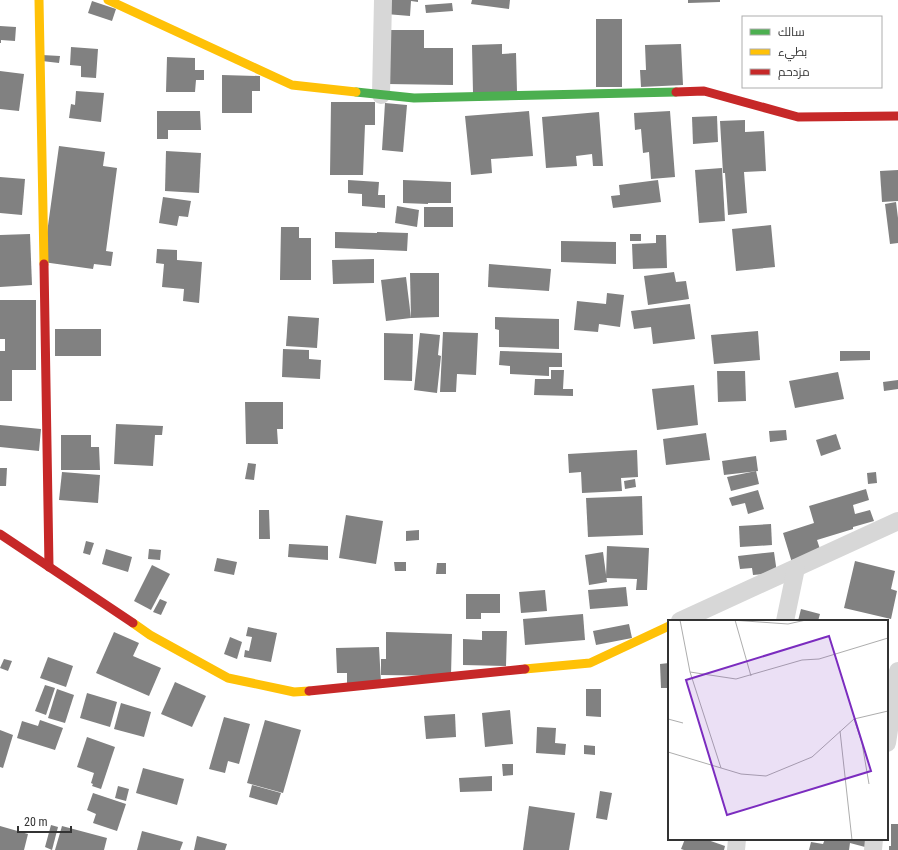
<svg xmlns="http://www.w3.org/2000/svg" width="898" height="850" font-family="'Roboto Condensed',Cairo,sans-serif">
<rect width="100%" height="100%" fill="#fff"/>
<!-- building -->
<g fill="#818181">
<polygon points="387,0 418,0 418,2 411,1 410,16 386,14"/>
<polygon points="472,0 510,0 509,9 471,4"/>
<polygon points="688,0 720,0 720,2 688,3"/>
<polygon points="92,1 116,9 112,21 88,13"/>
<polygon points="452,3 453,11 426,13 425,5"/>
<rect x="596" y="19" width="26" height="68"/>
<polygon points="0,26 16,27 15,41 1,40 1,43 0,43"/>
<polygon points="388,30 424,30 424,48 453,48 453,85 387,84"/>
<polygon points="502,44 502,54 516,53 517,92 473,93 472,45"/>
<polygon points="681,44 683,85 641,87 640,70 646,70 645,45"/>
<polygon points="71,47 98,49 96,78 81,77 81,66 70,65"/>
<polygon points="42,55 60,56 59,63 42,61"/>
<polygon points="167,57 195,58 195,70 204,70 204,80 196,80 195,92 166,92"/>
<polygon points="0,71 24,74 19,111 0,109"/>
<polygon points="222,75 260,76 260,91 252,91 252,113 222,113"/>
<polygon points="76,91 104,93 101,122 69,118 71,104 75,105"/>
<polygon points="331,102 375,102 375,125 365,125 363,175 330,175"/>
<polygon points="385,103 407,105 403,152 382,150"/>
<polygon points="157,111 200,111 201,130 168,130 168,139 157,139"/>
<polygon points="529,111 533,156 491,159 492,173 471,175 465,116"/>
<polygon points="670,111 675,177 651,179 649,152 643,153 641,129 635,130 634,113"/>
<polygon points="599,112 603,166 593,166 592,154 576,156 577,166 546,168 542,117"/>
<polygon points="717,116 718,142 693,144 692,117"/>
<polygon points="745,120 745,132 764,131 766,171 744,172 747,213 728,215 725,173 723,173 720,121"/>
<polygon points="59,146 105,152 103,166 117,168 106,251 113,252 111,266 94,264 93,269 43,262"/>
<polygon points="166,151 201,153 199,193 165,191"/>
<polygon points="722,168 725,221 699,223 695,170"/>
<polygon points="898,170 898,201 882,202 880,171"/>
<polygon points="0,177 25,179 22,215 0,213"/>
<polygon points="348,180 379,182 378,195 385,195 385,208 362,206 362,194 348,193"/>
<polygon points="403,180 451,182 451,203 428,203 428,204 403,203"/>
<polygon points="658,180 661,202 613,208 611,196 620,195 619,185"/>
<polygon points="163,197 191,201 188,217 179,216 177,226 159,223"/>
<polygon points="896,202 898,218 898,243 890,244 885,204"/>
<polygon points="397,206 419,210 417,227 395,223"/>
<rect x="424" y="207" width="29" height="20"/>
<polygon points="771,225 775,267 736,271 732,229"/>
<polygon points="281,227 299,227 299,238 311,238 311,280 280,280"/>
<polygon points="335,232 377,233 377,232 408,233 407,251 335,248"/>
<polygon points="30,234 32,285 0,287 0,235"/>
<rect x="630" y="234" width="11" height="7"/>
<polygon points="656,235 666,235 667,268 633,269 632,244 656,243"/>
<polygon points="561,241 616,242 616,264 561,262"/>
<polygon points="157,249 177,250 177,260 202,262 199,303 183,301 184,289 162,287 164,264 156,263"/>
<polygon points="374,259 374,283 333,284 332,260"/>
<polygon points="489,264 551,269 549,291 488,287"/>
<polygon points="674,272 676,282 686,281 689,299 648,305 644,276"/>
<polygon points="410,273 439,273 439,317 411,318"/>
<polygon points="406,277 411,318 386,321 381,280"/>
<polygon points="607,293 624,295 620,327 599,324 598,332 574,330 577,301 606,304"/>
<polygon points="0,300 36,300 36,370 12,370 12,401 0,401 0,351 5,351 5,339 0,339"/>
<polygon points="690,304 695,339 653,344 651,327 634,329 631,311"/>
<polygon points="288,316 319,318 317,348 286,346"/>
<polygon points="495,317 559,319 559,349 499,347 499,330 495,329"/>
<rect x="55" y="329" width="46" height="27"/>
<polygon points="758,331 760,360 714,364 711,335"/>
<polygon points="443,332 478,333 476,375 457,374 456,392 440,392"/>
<polygon points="384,333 413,334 412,381 384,380"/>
<polygon points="420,333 440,335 438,355 441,356 437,393 414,390"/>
<polygon points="283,349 309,350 309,359 321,360 320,379 282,377"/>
<polygon points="500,351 562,353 562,367 549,367 549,376 510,374 510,366 499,365"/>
<polygon points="840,351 870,351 870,360 840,361"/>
<polygon points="551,370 564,370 563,389 573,389 573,396 534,395 535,379 551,379"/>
<polygon points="717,371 745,371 746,401 718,402"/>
<polygon points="838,372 844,399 795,408 789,381"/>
<polygon points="898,380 898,389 884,391 883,382"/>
<polygon points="694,385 698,425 657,430 652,389"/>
<polygon points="245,402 283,402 283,429 277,429 278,444 246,444"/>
<polygon points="116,424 163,426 162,435 155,435 153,466 114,464"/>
<polygon points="0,425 41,429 39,451 0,447"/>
<polygon points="786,430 787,440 770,442 769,431"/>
<polygon points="706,433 710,460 666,465 663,439"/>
<polygon points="836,434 841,449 821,456 816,440"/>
<polygon points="61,435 91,435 91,447 99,447 100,470 61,470"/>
<polygon points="637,450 638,477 621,478 622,491 582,493 581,472 569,473 568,454"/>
<polygon points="756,456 758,471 724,475 722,461"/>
<polygon points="248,463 256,464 254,480 245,479"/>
<polygon points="0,468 7,468 6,486 0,486"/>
<polygon points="756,471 759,484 731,491 727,477"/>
<polygon points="62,472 100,475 98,503 59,500"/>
<polygon points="876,472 877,483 868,484 867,473"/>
<polygon points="635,479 636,487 625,489 624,481"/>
<polygon points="866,489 869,500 853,505 855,514 870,510 874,521 853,527 853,529 817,540 823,558 793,566 783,533 814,523 809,506"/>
<polygon points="758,490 764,509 748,514 745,503 732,506 729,498"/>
<polygon points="642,496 643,535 588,537 586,498"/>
<polygon points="259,510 269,510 270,539 259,539"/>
<polygon points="346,515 383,521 376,564 339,558"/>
<polygon points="771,524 772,545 740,547 739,526"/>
<polygon points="419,530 419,540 406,541 406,531"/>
<polygon points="86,541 94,543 90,555 83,553"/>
<polygon points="289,544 328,546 328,560 288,557"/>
<polygon points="607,546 649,548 647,590 636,590 637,579 606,578"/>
<polygon points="106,549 132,557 128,572 102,564"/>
<polygon points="149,549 161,550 160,560 148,559"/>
<polygon points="603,552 607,582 589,585 585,555"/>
<polygon points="774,552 777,573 753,575 752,568 740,569 738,556"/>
<polygon points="217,558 237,562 234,575 214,571"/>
<polygon points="855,561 895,571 891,589 897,591 891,619 844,608"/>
<polygon points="394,562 406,562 406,571 395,571"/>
<polygon points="437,563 446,563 446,574 436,574"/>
<polygon points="152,565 170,574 151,610 134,601"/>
<polygon points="626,587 628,606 590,609 588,590"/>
<polygon points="545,590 547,611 521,613 519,592"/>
<polygon points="466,594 500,594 500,613 481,613 481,619 466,619"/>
<polygon points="160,599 167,602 161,615 153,612"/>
<polygon points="801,609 820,614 818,621 798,621"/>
<polygon points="583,614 585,640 525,645 523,619"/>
<polygon points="629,624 632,638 596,645 593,631"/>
<polygon points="248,627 277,633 271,662 244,657 245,650 249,651 252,637 246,636"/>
<polygon points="482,631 507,631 506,666 463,665 463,639 482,640"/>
<polygon points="114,632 139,643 133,656 161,668 149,696 96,673"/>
<polygon points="386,632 452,634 451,676 381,675 381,659 386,659"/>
<polygon points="230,637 242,642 237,659 224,654"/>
<polygon points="379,647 381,683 347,684 347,673 337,673 336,648"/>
<polygon points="48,657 73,666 66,687 40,678"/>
<polygon points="4,659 12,661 8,671 0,668"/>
<polygon points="669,663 669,688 661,688 660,664"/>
<polygon points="175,682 206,696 192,727 161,714"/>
<polygon points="45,685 55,688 46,715 35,711"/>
<polygon points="57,689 74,695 65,723 48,718"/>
<polygon points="586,689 601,689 601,717 586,716"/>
<polygon points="87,693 117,702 110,727 80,718"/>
<polygon points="121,703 151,712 144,737 114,729"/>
<polygon points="510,710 513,744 485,747 482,713"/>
<polygon points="455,714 456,737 426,739 424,716"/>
<polygon points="224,717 250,724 239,764 228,761 225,773 209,769"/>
<polygon points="40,720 63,728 55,750 17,738 22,721 38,726"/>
<polygon points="265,720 301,730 283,793 247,783"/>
<polygon points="537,727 556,728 555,743 566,744 565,755 536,753"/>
<polygon points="0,730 13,735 3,768 0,767"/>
<polygon points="87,737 115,747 101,789 92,786 93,784 91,783 94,773 77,767"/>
<polygon points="584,745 595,746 595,755 584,754"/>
<polygon points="502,764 513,764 513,775 503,776"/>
<polygon points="143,768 184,779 177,805 136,793"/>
<polygon points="492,776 492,791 460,792 459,778"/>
<polygon points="252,785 281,793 277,805 249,797"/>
<polygon points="118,786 129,789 126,801 115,798"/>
<polygon points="600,791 612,793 607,820 596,818"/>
<polygon points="93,793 126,804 117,831 93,823 96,814 87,810"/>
<polygon points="529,806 575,813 569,850 523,850"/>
<polygon points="891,824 898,824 898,850 889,850 889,846 891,846"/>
<polygon points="51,825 58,827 52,850 45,847"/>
<polygon points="0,826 28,834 24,850 0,850"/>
<polygon points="62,826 107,838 104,850 55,850"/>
<polygon points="142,831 183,842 180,850 137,850"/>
<polygon points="197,836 227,844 225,850 194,850"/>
<polygon points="685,839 705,839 725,846 724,850 684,850 681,849"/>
<polygon points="825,839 867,839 865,847 850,843 849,850 809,850 811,842 823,844"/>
</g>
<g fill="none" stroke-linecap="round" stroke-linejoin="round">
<!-- street -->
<g stroke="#d7d7d7" stroke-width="18">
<polyline points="381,95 383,0"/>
<polyline points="680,621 898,521"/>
<polyline points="785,621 796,568"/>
<polyline points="887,743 898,671"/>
<polyline points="736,850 737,839"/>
<polyline points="873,850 874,839"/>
</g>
<!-- fast -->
<polyline stroke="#4caf50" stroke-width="9" points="356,92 414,98 676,92"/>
<!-- slow -->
<g stroke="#ffc107" stroke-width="9">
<polyline points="39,0 44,264"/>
<polyline points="108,0 292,85 356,92"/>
<polyline points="133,623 150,635 228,678 294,692 309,691"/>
<polyline points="525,669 590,663 669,626"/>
</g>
<!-- jam -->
<g stroke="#c62828" stroke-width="9">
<polyline points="676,92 704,91 798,117 898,116"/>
<polyline points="44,264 49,567"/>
<polyline points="0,534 133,623"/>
<polyline points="309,691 525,669"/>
</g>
</g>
<!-- overview -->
<g transform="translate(668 620)">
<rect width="220" height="220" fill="#fff"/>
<path fill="none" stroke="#adadad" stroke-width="1" d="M12,0L22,52L53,148M63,0L120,4L138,0M67,0L83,56M22,52L68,59L134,40L151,39L220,18M0,99L15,103M186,99L194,123L201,164M172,111L184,220M0,132L73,154L98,156L144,137L186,99L220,91"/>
<path fill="#7b2cbf" fill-opacity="0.15" stroke="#7b2cbf" stroke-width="2" d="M161,16L203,151L59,195L18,60Z"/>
<rect width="220" height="220" fill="none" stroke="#333" stroke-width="2"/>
</g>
<!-- legend -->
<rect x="742" y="16" width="140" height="72" fill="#ffffff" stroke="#adadad"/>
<rect x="750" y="29" width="20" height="6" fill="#4caf50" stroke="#adadad"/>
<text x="778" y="36" font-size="12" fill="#333333">سالك</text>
<rect x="750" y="49" width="20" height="6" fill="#ffc107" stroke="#adadad"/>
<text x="778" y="56" font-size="12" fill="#333333">بطيء</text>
<rect x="750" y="69" width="20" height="6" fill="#c62828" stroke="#adadad"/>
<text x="778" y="76" font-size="12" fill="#333333">مزدحم</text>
<!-- scale -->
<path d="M18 826v6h53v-6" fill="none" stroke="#333333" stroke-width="2"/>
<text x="24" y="826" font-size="12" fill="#333333" stroke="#ffffff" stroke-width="3" paint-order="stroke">20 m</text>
</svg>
